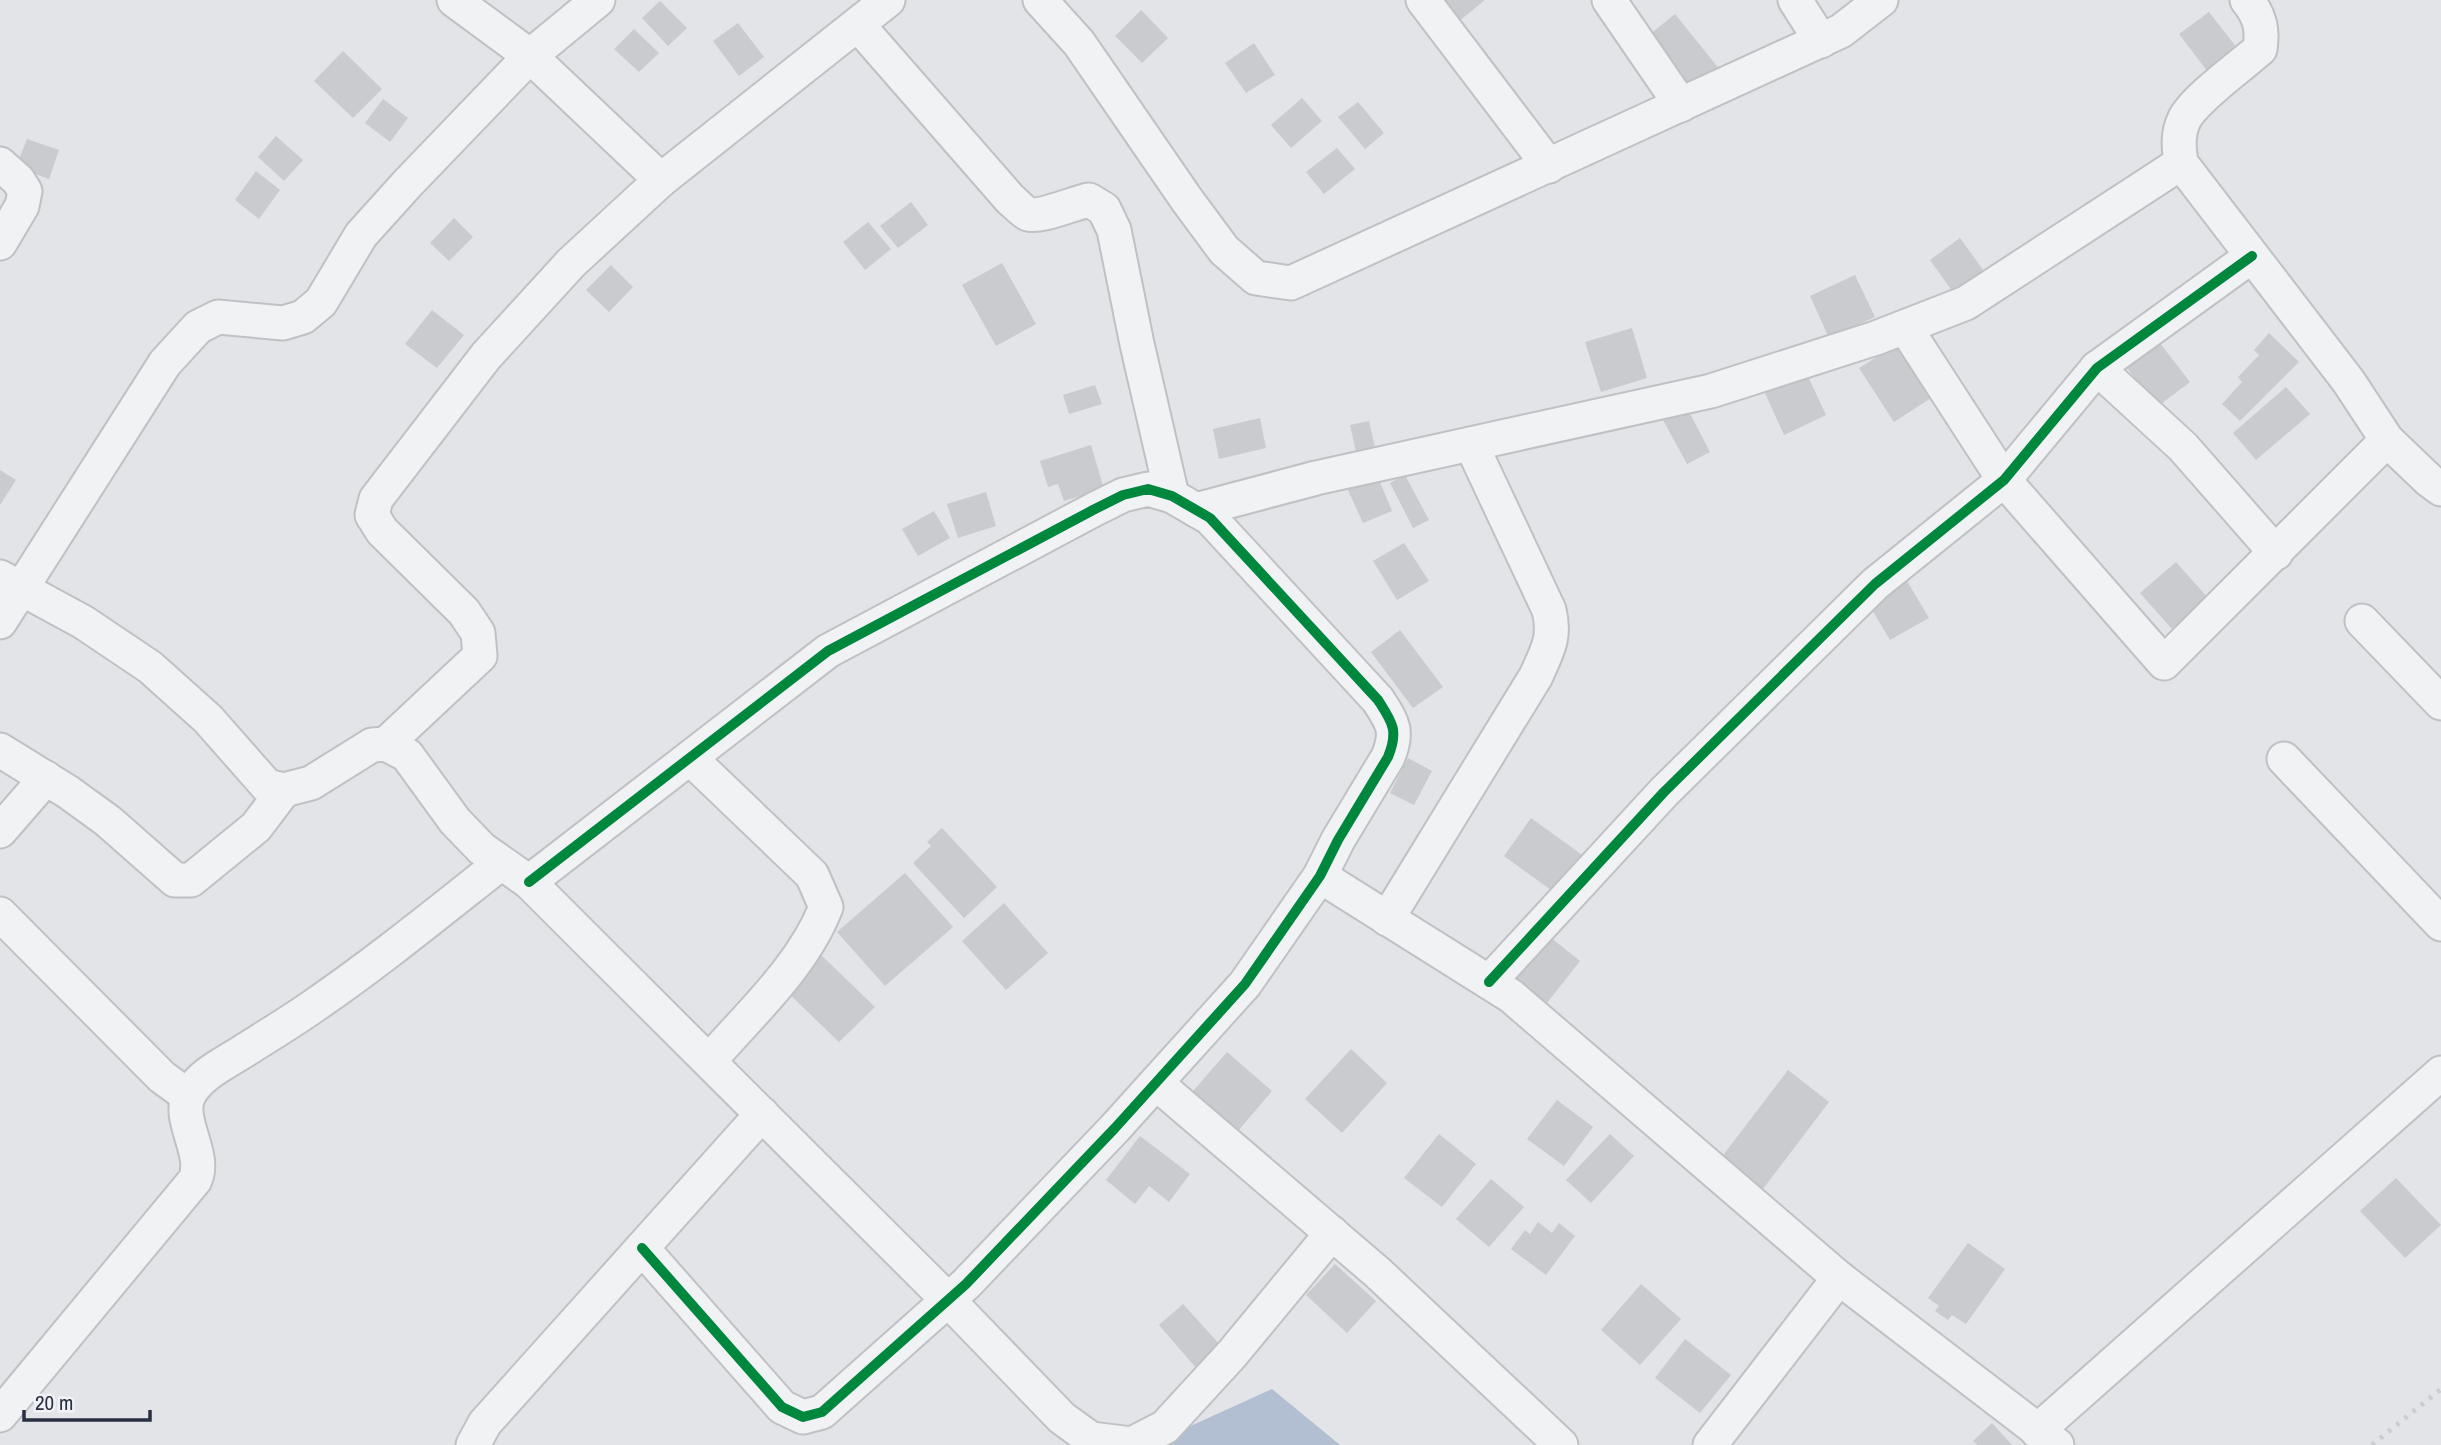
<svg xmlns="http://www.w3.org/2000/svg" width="2441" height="1445" font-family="'Archivo Narrow',sans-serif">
<rect width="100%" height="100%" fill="#e2e4e7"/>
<!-- water -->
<polygon fill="#b2bed1" points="1272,1389 1340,1445 1157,1445 1162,1439"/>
<!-- building -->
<g fill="#c9cbcf">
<polygon points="1441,0 1485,0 1458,22"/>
<polygon points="660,1 687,28 668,46 642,18"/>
<polygon points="1141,10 1168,38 1142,63 1115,36"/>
<polygon points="2209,12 2241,53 2211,76 2179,34"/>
<polygon points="1675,14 1720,70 1694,91 1649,35"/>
<polygon points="738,23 764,57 739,76 713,41"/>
<polygon points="634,29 659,53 639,72 614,49"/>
<polygon points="1254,43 1275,75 1246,93 1225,63"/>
<polygon points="343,51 382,89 353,118 314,81"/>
<polygon points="1302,98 1322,121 1291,148 1271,125"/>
<polygon points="383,99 408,118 390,142 365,123"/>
<polygon points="1358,102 1384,133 1365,149 1338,117"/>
<polygon points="276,136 303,160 284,181 258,157"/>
<polygon points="27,139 59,150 49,179 16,167"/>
<polygon points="1337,148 1355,169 1324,194 1306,172"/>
<polygon points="256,171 280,190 259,219 235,200"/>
<polygon points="911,202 928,225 898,248 880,226"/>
<polygon points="454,218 473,237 449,261 430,243"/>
<polygon points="868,222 891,249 865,270 843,242"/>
<polygon points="1960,238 1986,274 1955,295 1930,260"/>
<polygon points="1002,263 1036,324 996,346 962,285"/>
<polygon points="611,265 633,287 609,312 586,290"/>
<polygon points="1855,275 1875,317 1829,338 1810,296"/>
<polygon points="432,310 464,335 437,368 405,344"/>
<polygon points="1632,328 1647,378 1601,392 1585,342"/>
<polygon points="2269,333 2299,362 2240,421 2222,404 2242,382 2238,377 2259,355 2254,350"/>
<polygon points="2156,338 2190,382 2157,407 2123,363"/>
<polygon points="1896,345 1931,398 1894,422 1859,368"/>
<polygon points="1806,372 1826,415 1784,435 1764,391"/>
<polygon points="1095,385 1102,404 1069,414 1063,395"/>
<polygon points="2286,387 2310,414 2256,460 2233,433"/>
<polygon points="1687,408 1710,452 1687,464 1663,420"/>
<polygon points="1260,418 1266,448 1219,459 1213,429"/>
<polygon points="1369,421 1377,457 1358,461 1350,425"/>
<polygon points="1091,445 1104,489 1064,501 1058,484 1048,487 1040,461"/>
<polygon points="0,470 16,480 0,505"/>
<polygon points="1377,475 1392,511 1363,523 1347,488"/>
<polygon points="1405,475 1429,520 1413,528 1390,483"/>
<polygon points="986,492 996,526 958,538 947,504"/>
<polygon points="934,511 950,538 918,556 902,529"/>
<polygon points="1404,543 1429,581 1397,600 1373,561"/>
<polygon points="2176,562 2208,598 2172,629 2140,593"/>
<polygon points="1907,581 1929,618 1890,640 1868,603"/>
<polygon points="1400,630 1443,687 1413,708 1371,652"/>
<polygon points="1408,758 1432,771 1414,805 1390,793"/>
<polygon points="1531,818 1585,857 1558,895 1504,856"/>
<polygon points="942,828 997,887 964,918 913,863 931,846 927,842"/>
<polygon points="905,873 953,927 885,986 837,932"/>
<polygon points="1004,903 1048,953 1006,990 962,941"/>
<polygon points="1545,933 1580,961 1547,1003 1511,976"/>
<polygon points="819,953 875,1007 839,1042 784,989"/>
<polygon points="1351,1049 1387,1083 1342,1133 1305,1099"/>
<polygon points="1227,1052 1272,1091 1232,1138 1187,1098"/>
<polygon points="1788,1070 1829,1102 1760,1193 1718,1162"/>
<polygon points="1557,1100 1593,1127 1564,1166 1527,1139"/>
<polygon points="1439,1134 1476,1164 1442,1207 1404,1178"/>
<polygon points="1610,1134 1634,1156 1591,1203 1566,1180"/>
<polygon points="1140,1136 1190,1174 1169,1202 1149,1186 1135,1204 1106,1180"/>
<polygon points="2396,1178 2441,1225 2405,1258 2360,1211"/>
<polygon points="1491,1179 1524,1207 1489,1247 1456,1219"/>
<polygon points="1538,1222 1552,1233 1559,1223 1575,1236 1546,1275 1511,1249 1525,1230 1530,1234"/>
<polygon points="1968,1243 2005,1269 1966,1324 1952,1315 1948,1320 1935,1311 1939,1306 1928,1298"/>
<polygon points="1335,1264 1376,1301 1347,1333 1306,1295"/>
<polygon points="1641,1284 1681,1319 1640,1365 1601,1330"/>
<polygon points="1183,1304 1222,1347 1197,1369 1159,1325"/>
<polygon points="1685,1339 1731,1375 1700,1413 1655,1378"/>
<polygon points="1992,1423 2012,1445 1977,1445 1973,1441"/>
</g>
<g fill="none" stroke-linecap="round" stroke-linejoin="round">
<defs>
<g id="street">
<polyline points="454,0 530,56 661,180"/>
<polyline points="1040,0 1079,43 1187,200 1224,250 1256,278 1291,283 1841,31 1881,0"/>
<polyline points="1423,0 1549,166"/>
<polyline points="1609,0 1681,105"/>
<polyline points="1795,0 1821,41"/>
<path d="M2247,0C2260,16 2263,29 2260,49C2241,66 2194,99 2184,120C2177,135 2179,148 2181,163L2349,382L2387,440L2430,481L2441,489"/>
<path d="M858,25L1010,199C1015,203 1022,211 1028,214C1040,218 1074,203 1089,200L1104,209L1114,230L1137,344L1172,496"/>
<polyline points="0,164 18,180 25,191 22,206 0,243"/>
<polyline points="1905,327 2004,480 2164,663 2387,440"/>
<polyline points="2097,368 2183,447 2276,553"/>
<polyline points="1196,510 1316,478 1711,391 1876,338 1966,303 2181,163"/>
<polyline points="0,577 83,622 150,667 208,719 267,786 284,790 311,783 372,745 386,744 407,755 455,821 482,849 529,882 585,938 948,1300 1062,1418 1091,1439 1132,1444 1165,1427 1232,1354 1332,1233"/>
<polyline points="2362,621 2441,703"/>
<polyline points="0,622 165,363 198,327 218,317 283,323 303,317 321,302 361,235 407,184 530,56 598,0"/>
<polyline points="386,744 480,656 478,633 464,612 382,531 372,515 376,499 486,356 571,263 661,180 888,0"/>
<polyline points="0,750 68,792 108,821 175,880 191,880 256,827 284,790"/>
<path d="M690,758L812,875L826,907C803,966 751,1013 710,1060"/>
<polyline points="2284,759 2441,924"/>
<polyline points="0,831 46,778"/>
<polyline points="1320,876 1511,996 1839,1278 2057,1445"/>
<path d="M529,882L828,651L1093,510L1123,495L1148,489L1172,496L1210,518L1378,700C1392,722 1399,730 1388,757L1338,840L1320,876L1245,984L1115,1128L966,1284L822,1412L803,1417L782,1407L642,1248"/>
<polyline points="0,914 162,1077 188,1096"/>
<path d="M1387,919L1536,676C1547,651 1556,638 1549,610L1471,444"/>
<polyline points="1489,982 1664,792 1875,584 2004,480 2097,368 2252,256"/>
<polyline points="1156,1083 1377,1272 1561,1445"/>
<path d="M0,1415L195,1180C207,1153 175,1118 190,1093C201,1075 221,1065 239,1054C264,1038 291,1022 315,1005C379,961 440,911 501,863"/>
<polyline points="2037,1431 2441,1073"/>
<polyline points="473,1445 485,1423 762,1114"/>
<polyline points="1710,1445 1839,1278"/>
</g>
</defs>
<!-- street casing -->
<use href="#street" stroke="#bfc1c4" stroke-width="37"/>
<!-- street -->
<use href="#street" stroke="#f1f2f4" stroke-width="33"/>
<!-- rail -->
<polyline stroke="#cbcccf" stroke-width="5" stroke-dasharray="3.5 7" stroke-linecap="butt" points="2372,1445 2441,1389"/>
<defs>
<g id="cycleway">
<path d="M529,882L828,651L1093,510L1123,495L1148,489L1172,496L1210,518L1378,700C1392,722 1399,730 1388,757L1338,840L1320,876L1245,984L1115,1128L966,1284L822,1412L803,1417L782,1407L642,1248"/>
<polyline points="1489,982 1664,792 1875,584 2004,480 2097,368 2252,256"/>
</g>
</defs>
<!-- cycleway casing -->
<use href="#cycleway" stroke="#f0f2f6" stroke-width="15"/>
<!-- cycleway -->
<use href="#cycleway" stroke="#00873e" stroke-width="10"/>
</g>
<!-- scale -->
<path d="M24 1410v10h126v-10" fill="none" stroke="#292f40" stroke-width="3.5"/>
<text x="35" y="1410" font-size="21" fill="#292f40" stroke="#f0f2f6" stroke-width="5" paint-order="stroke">20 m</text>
</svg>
